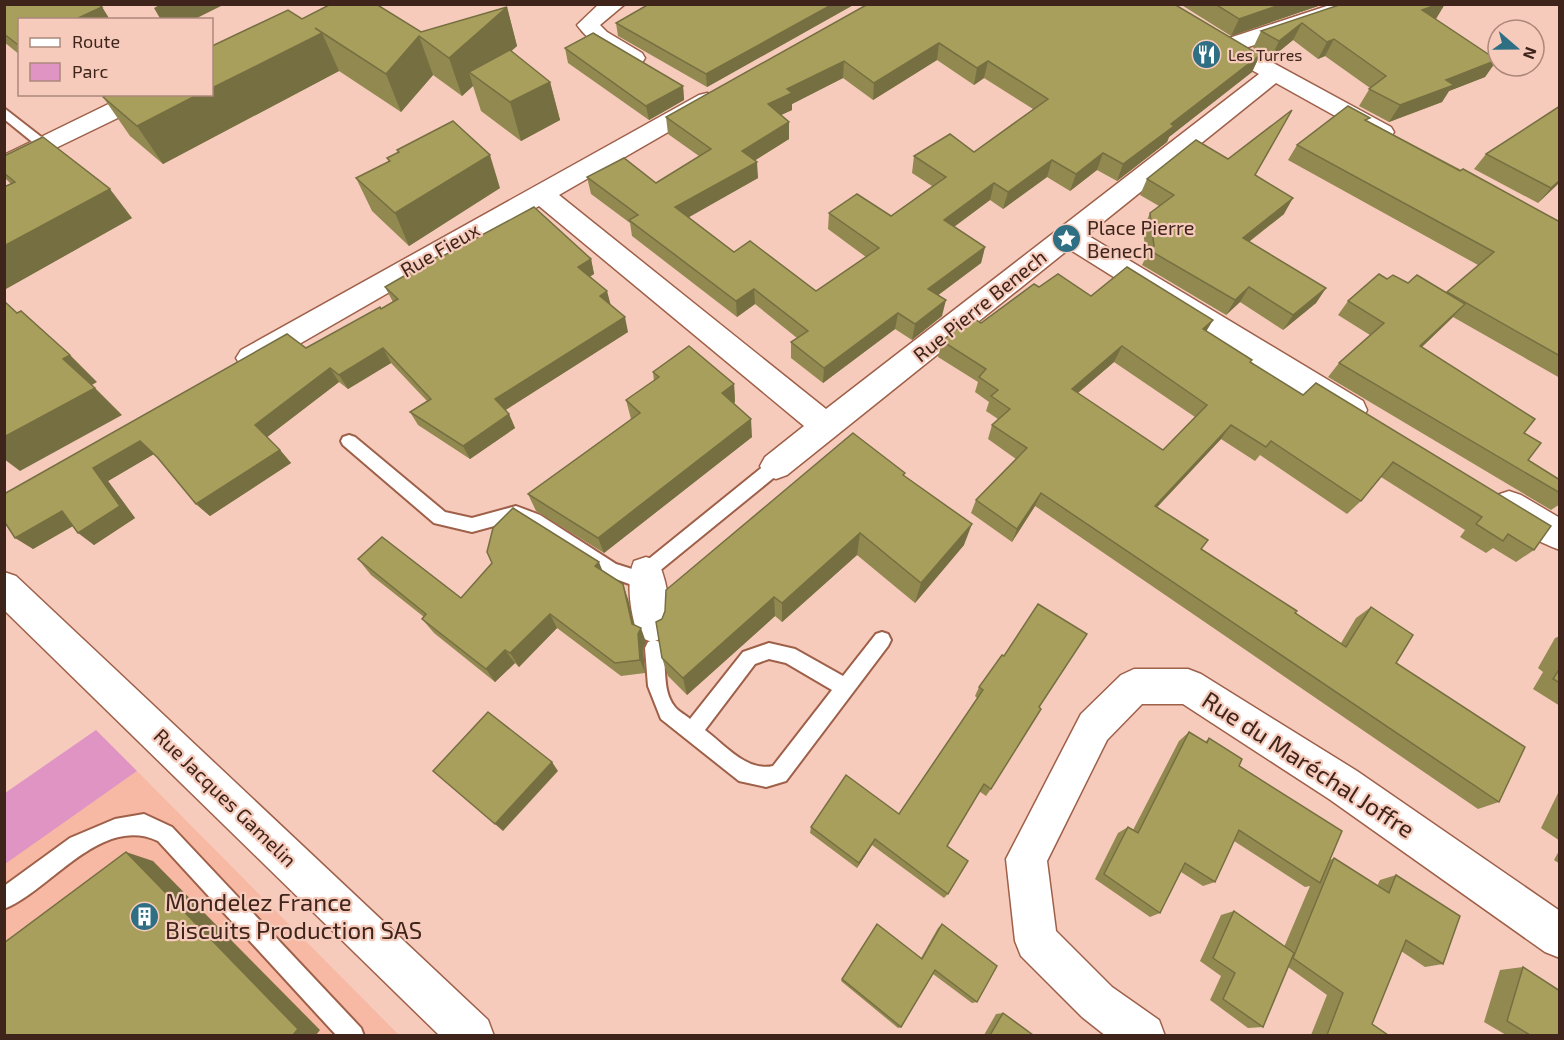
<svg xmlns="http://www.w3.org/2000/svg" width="1564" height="1040" font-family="'Exo 2',sans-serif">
<rect width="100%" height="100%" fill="#f6cbbc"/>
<!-- built -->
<polygon fill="#f7b9a3" points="137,771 399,1035 5,1035 4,864"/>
<!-- green -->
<polygon fill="#df94c4" points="96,730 137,771 5,864 5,793"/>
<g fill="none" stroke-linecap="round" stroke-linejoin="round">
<defs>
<g id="service">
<polygon points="4,108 49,143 51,146 49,149 41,149 4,119"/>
<polygon points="349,435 355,437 445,512 472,518 516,506 540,515 616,564 632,569 640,566 770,461 776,459 782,461 784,466 782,471 652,577 632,585 605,575 528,525 516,520 472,532 434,523 343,445 341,441 343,437"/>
<path d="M882,632L888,634L891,640L888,646L786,781L766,787L739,781L661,719L648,686L645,648L648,642L654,640L660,642C669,662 660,689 675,707C679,712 686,715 690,719L743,652L769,643L795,649L843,676L876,634ZM769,659L786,663L832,690L773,766C747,772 725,745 705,730L755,664Z"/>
<path d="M144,814L172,827L361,1028L364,1036H337L158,841C101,814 51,890 4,909V886L70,838L115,819Z"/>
</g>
<g id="minor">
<path d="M599,4H625L600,25L607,32L642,53L645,58L642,63C622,68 588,41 577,25Z"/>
<polygon points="1333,4 1366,4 1364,9 1236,51 1228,53 1220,51 1217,46 1220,41"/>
<polygon points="1256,56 1264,58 1391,127 1394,132 1391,137 1382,140 1373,137 1276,83 1087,235 1363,401 1367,410 1363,419 1352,422 1341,419 1069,249 787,475 776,479 765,475 760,466 765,457 804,426 539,206 261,366 251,369 241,366 236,358 241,350 699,95 707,93 715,95 719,100 715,105 559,195 826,409 1259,74 1248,68 1245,63 1248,58"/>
<polygon points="129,94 160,94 157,99 4,173 4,155"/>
<path d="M1509,491L1521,495L1560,518V550C1540,543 1501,523 1493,505L1497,495Z"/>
<path d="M646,557L658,561C667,581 674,617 665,637L652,642L639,637C631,618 625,581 634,561Z"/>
<polygon points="1134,669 1188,669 1201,674 1357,771 1560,911 1560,958 1545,952 1329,799 1183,704 1142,704 1107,740 1047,861 1056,931 1112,987 1159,1020 1165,1036 1106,1036 1082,1017 1021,956 1015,941 1006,859 1081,714 1121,675"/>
</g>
<polygon id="tertiary" points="4,572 16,576 488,1020 494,1036 440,1036 4,610"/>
</defs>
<!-- service casing -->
<use href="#service" stroke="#9e6049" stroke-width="4"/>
<!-- minor casing -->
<use href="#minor" stroke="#9e6049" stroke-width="3"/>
<!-- tertiary casing -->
<use href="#tertiary" stroke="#9e6049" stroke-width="3"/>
<!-- service -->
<use href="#service" fill="#fff" fill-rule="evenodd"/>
<!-- minor -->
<use href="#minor" fill="#fff" fill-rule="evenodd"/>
<!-- tertiary -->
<use href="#tertiary" fill="#fff" fill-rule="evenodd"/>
</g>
<!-- wall -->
<g fill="#918950" fill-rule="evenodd">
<polygon points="4,4 102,7 110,20 20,20 20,55 4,42"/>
<polygon points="855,4 707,87 618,36 616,23"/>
<path d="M868,4L1260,55L1252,72L1169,137L1167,142L1117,181L1097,170L1070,191L1047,177L1003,209L990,200L954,227L985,247L981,263L938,295L942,316L912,340L895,329L823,383L791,358V342L797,338L755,304L737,317L632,236L630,223L591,194L587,177L656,183L699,156L668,134L666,117ZM937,60L974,85L984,78L1033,109L974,152L914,156L912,173L932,186L891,216L829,213L828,229L866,257L816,291L734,252L688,217L758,178L755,160L789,139V122L781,115L792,110V104L843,78L873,100Z"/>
<polygon points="1180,4 1324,4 1231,36"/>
<polygon points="1342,4 1436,19 1435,19 1497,60 1485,77 1449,91 1442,102 1389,122 1359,106 1370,88 1325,56 1318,59 1293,40 1271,58 1253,48 1261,31"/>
<polygon points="507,7 517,46 511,51 550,82 560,120 521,141 481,111 473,86 462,96 433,75 401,112 339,71 163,164 130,136 103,97 302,19 421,32"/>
<polygon points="565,48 683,86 684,100 649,120 568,63"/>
<polygon points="1560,106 1560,182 1538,203 1474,169 1486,154"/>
<polygon points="1292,110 1255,176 1284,214 1249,242 1326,288 1316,303 1283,330 1240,302 1226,315 1142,265 1146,257 1143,229 1150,213 1159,206 1140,195 1147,179 1228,159"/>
<polygon points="1368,121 1560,222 1560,378 1453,317 1422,347 1524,433 1528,460 1560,480 1560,504 1551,510 1328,377 1339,363 1370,335 1338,315 1348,301 1387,279 1408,283 1447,293 1478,265 1288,160 1297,145"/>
<polygon points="397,150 500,188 409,246 372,211 356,178 389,162 387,158 398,152"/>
<polygon points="4,156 132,218 4,290 4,187 11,184 4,177"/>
<polygon points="443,256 591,259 594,274 590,276 611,305 628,332 505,410 509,414 515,428 470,459 418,425 410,412 427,401 391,363 348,389 339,382 267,437 280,450 291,463 210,516 196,504 154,454 108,481 135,518 94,545 73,526 33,549 4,521 306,348 393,302 385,287"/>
<path d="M1039,287L1091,296L1213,320L1206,331L1252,360L1250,362L1534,550L1516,562L1493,548L1486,553L1460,537L1465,530L1381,477L1361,501L1347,514L1260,455L1255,461L1221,439L1157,507L1201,549L1341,643L1356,618L1371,607L1396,663L1499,802L1478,809L1035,506L1012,542L971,513L976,500L1016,459L988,439L992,425L998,419L986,411L989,402L975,392L978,382L938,357L942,341L981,323ZM1114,362L1195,417L1163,450L1078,393Z"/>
<polygon points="653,372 734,384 735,402 734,403 752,437 604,553 536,511 528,494 631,419 626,400 654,381"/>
<polygon points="904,476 964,545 915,603 857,555 782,622 775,616 687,695 668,676 662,658"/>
<polygon points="358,559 461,598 602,570 628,599 634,625 646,642 643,648 645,673 621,676 557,628 519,667 515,663 495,682 434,633 422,619 424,617 371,575"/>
<polygon points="1560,636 1560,706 1533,689 1543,672 1538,668 1555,638"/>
<polygon points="979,687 1039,707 991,789 986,796 979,791 947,846 948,894 944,898 872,845 857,868 810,833 811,827 899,814 977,698 975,696"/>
<polygon points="1189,732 1205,742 1209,738 1239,766 1330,860 1334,858 1377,886 1380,880 1396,875 1443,964 1425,967 1401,951 1372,1024 1388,1035 1311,1035 1327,995 1288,967 1263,1027 1248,1028 1210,1000 1221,976 1200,961 1221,915 1234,911 1284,947 1310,886 1305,887 1234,841 1215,882 1203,886 1181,872 1160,913 1150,917 1095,879 1118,833 1128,827 1133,830 1179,741"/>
<polygon points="1560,789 1560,841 1541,828"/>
<polygon points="1560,849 1560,864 1554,860"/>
<polygon points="877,924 921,958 938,928 942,924 977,1002 972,1003 933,974 901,1027 898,1028 841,981"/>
<polygon points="1523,967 1560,1035 1506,1035 1484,1022 1500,970"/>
<polygon points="1003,1013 1033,1035 984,1035 996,1014"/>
</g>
<!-- shaded-wall -->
<g fill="#766f41">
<polygon points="161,4 225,4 193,20 161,20 154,8"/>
<polygon points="833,4 855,4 707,87 706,74"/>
<polygon points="1282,4 1324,4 1231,36 1239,19"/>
<polygon points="1439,4 1445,4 1436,19 1411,27 1422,10"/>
<polygon points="102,7 110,20 74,20"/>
<polygon points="507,7 517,46 479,80 469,72 473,86 462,96 449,58"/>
<polygon points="1302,23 1293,40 1271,58 1279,41"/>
<polygon points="322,33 339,71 163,164 137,126 199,94 212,94 212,88"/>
<polygon points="419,36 433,75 401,112 386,74"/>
<polygon points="1334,39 1325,56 1318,59 1327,42"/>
<polygon points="939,43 937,60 873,100 874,83"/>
<polygon points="1260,55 1252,72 1169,137 1167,142 1117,181 1123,164 1171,124"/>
<polygon points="1497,60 1485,77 1449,91 1442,102 1389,122 1400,105 1446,80"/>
<polygon points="844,61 843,78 792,104 792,110 768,121 768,104 787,89"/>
<polygon points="988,61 984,78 974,85 977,68"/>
<polygon points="550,82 560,120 521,141 510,102"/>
<polygon points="683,86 684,100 649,120 646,106"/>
<polygon points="789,122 789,139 743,168 742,151"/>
<polygon points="1103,153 1097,170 1070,191 1076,174"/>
<polygon points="490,155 500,188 409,246 395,213"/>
<polygon points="1052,160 1047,177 1003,209 1008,192"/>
<polygon points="757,162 758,178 677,224 675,207"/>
<polygon points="1560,180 1560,182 1538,203 1551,188"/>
<polygon points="994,183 990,200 940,237 944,220"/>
<polygon points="110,189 132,218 4,290 4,246"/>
<polygon points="1293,198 1284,214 1234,253 1243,238"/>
<polygon points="985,247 981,263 925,305 928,289"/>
<polygon points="591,259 594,274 582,282 578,267"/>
<polygon points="1249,287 1240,302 1226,315 1235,300"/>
<polygon points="1326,288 1316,303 1283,330 1293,315"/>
<polygon points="754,289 755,304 737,317 736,301"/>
<polygon points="607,291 611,306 600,296"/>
<polygon points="946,300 942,316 912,340 915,324"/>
<polygon points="1465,304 1452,318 1408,360 1420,346"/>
<polygon points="898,313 895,329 823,383 824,368"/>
<polygon points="625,317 628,332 501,413 495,399"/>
<polygon points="1213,320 1204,335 1203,329"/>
<polygon points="1122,346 1114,362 1066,403 1072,389"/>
<polygon points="383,348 391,363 348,389 339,375"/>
<polygon points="70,355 97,382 90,386 63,359"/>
<polygon points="330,368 339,382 266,438 255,425"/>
<polygon points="734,384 735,402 723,411 722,393"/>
<polygon points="95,388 122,415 20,471 4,459 4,437"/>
<polygon points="509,414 515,428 470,459 463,446"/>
<polygon points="751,419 752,437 604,553 598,538"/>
<polygon points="1231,425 1221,439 1146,519 1155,506"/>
<polygon points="140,441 154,454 108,481 135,518 94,545 78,533 93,468"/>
<polygon points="280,450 291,463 210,516 196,504"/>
<polygon points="1041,493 1035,506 1012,542 1017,529"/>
<polygon points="62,511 78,523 33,549 15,538"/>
<polygon points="972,524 964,545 915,603 921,583"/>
<polygon points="860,533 857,555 782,622 782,603"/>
<polygon points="599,562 605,577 595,566"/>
<polygon points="623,584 628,599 637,638 632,624"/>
<polygon points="774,597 775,616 687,695 683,678"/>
<polygon points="550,614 557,628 519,667 510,653"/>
<polygon points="641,628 646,642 643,648 645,673 640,660 638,634"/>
<polygon points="505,650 515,663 495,682 486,669"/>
<polygon points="552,762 558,771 503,831 495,824"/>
<polygon points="875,839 872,845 857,868 859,863"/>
<polygon points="126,852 153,861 320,1030 316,1035 293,1035"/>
</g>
<!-- building -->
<g fill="#a99f5d" stroke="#766f41" stroke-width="1.5" fill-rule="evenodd">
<polygon points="4,4 98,4 102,7 74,20 20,20 20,43 17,44 4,34"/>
<polygon points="331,4 376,4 421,32 507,7 449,58 419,36 386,74 315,28 322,33 212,88 212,46 288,10 302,19"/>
<polygon points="649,4 833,4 706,74 616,23"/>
<path d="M868,4H1174L1260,55L1171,124L1174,126L1123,164L1103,153L1076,174L1052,160L1008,192L994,183L944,220L985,247L928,289L946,300L915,324L898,313L824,368L791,342L808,331L754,289L736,301L629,220L638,215L587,177L624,158L656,183L711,149L666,117ZM939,43L977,68L988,61L1048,99L974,152L950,134L914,156L946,177L891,216L857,194L829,213L879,248L816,291L750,241L734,252L675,207L757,162L742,151L789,122L768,104L792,93L787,89L844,61L874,83Z"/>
<polygon points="1215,4 1282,4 1239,19"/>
<polygon points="1342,4 1439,4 1422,10 1497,60 1446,80 1454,85 1400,105 1369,89 1386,76 1334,39 1327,42 1302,23 1279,41 1261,31"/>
<polygon points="593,33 683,86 646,106 565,48"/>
<polygon points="510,50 550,82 510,102 469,72"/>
<polygon points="109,94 199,94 137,126 103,97"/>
<polygon points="1348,106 1370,118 1365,120 1460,171 1463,169 1560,222 1560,356 1447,292 1494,252 1297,145"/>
<polygon points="1560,106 1560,180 1551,188 1486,154"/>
<polygon points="1292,110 1255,175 1293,198 1243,238 1326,288 1293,315 1249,287 1235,300 1149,250 1154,246 1150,213 1174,195 1147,179 1196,140 1228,159"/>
<polygon points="453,121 490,155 395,213 356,178 390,161 387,158 399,152 397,150"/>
<polygon points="43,137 110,189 4,246 4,187 15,182 4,173 4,156"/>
<polygon points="534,207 591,259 578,267 607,291 600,296 625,317 495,399 509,414 463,446 410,412 431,399 383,348 339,375 330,368 255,425 280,450 196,504 158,458 140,441 93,468 120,506 78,533 62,511 15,538 4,521 4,494 287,334 306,348 380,307 381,309 398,299 385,287 442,254 443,256"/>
<path d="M1127,267L1213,320L1203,329L1252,360L1250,362L1303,395L1316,383L1551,526L1534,550L1508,534L1503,541L1476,524L1482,517L1393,462L1361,501L1271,441L1266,447L1231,425L1155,506L1208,540L1201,549L1297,611L1295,613L1346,647L1371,607L1413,635L1396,663L1525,747L1499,802L1041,493L1017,529L976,500L1027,448L992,425L1010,409L991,396L998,390L979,377L986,369L942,341L972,317L981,323L1034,284L1039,287L1058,274L1091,296ZM1122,346L1207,405L1163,450L1072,389Z"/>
<polygon points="1379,274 1387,279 1393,275 1408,283 1417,275 1465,304 1420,346 1535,419 1524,433 1541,443 1528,460 1560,480 1560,493 1339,363 1384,323 1348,301"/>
<polygon points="4,301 17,313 21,311 70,355 63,359 95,388 4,437"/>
<polygon points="689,346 734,384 722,393 751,419 598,538 528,494 640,413 626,400 659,377 653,372"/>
<polygon points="853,433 905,473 903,475 972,524 921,583 860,533 782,603 774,597 683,678 662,658 656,622 662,619 665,611 666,590"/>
<polygon points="513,508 599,562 595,566 623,584 632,624 641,628 638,634 640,660 615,663 550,614 510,653 505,650 486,669 422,619 426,614 358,559 382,537 461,598 492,563 487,552 493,528"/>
<polygon points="1038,604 1087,634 1039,707 1041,709 991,789 984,784 947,846 968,861 948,894 875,839 859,863 811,827 846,775 899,814 983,690 979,687 1002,655 1004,656"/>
<polygon points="1560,668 1560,683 1553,679"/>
<polygon points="488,712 552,762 495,824 433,771"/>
<polygon points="1189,732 1207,743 1209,738 1242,759 1239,766 1342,831 1320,883 1239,830 1215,882 1185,863 1160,913 1104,874 1128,827 1138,833"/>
<polygon points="126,852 298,1029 293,1035 4,1035 4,943"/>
<polygon points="1334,858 1389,893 1396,875 1460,916 1443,964 1406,940 1372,1024 1388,1035 1327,1035 1343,993 1293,958"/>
<polygon points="1234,911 1294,953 1263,1027 1223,999 1235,973 1213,958"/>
<polygon points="877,924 922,959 942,924 997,966 977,1002 935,970 901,1027 842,979"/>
<polygon points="1523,967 1560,991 1560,1035 1530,1035 1507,1021"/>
<polygon points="1003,1013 1033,1035 990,1035"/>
</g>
<!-- icons -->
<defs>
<symbol id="restaurant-disc" viewBox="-11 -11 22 22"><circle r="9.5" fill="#2f6f83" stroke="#f6cbbc"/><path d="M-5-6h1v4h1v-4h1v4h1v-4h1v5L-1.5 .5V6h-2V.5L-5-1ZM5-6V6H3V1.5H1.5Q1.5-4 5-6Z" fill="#fff"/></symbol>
<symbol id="sight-disc" viewBox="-11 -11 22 22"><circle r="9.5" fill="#2f6f83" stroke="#f6cbbc"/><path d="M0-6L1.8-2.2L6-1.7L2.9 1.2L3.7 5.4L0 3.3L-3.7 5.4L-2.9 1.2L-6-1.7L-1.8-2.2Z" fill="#fff"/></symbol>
<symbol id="building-disc" viewBox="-11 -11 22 22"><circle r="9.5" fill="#2f6f83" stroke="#f6cbbc"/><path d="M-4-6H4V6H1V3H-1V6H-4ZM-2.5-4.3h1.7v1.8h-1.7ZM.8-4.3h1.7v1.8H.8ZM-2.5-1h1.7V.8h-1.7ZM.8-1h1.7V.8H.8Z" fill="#fff"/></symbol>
</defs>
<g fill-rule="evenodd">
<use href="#restaurant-disc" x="1190" y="38" width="33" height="33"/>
<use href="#sight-disc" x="1050" y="222" width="33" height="33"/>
<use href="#building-disc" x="128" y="900" width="33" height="33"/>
</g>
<g text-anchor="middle" stroke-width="4.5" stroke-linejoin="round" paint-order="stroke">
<!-- far-poi labels -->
<g font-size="16" fill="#3e241a" stroke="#f6cbbc" text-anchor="start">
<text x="1228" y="61">Les Turres</text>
</g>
<!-- poi labels -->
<g font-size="20" fill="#3e241a" stroke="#f6cbbc" text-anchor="start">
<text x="1087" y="235">Place Pierre<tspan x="1087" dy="23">Benech</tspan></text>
</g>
<!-- street labels -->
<g font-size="20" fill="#3e241a" stroke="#f6cbbc">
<text transform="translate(440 250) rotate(-30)" y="7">Rue Fieux</text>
<text transform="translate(980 306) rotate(-39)" y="7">Rue Pierre Benech</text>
<text transform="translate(225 798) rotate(44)" y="7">Rue Jacques Gamelin</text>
</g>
<!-- near-street labels -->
<g font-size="24" fill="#3e241a" stroke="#f6cbbc">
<text transform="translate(1308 765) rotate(33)" y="8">Rue du Maréchal Joffre</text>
</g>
<!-- near-poi labels -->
<g font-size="24" fill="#3e241a" stroke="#f6cbbc" text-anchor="start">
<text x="165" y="911">Mondelez France<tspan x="165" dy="28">Biscuits Production SAS</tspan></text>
</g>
</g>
<!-- border -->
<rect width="1564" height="1040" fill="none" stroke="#3e241a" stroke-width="12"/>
<!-- legend -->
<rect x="18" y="18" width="195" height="78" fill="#f6cbbc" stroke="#ac887b" stroke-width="1.5"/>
<rect x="30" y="38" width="30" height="9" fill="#ffffff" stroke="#ac887b" stroke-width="1.5"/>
<text x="72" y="48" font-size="18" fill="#3e241a">Route</text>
<rect x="30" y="63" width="30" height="18" fill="#df94c4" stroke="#ac887b" stroke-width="1.5"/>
<text x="72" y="78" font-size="18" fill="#3e241a">Parc</text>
<!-- north arrow -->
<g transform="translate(1516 48) rotate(110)"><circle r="28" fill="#f6cbbc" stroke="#ac887b" stroke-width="1.5"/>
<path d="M0-4.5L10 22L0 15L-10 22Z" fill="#2f6f83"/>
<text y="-9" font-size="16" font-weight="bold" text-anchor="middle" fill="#3e241a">N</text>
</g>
</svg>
